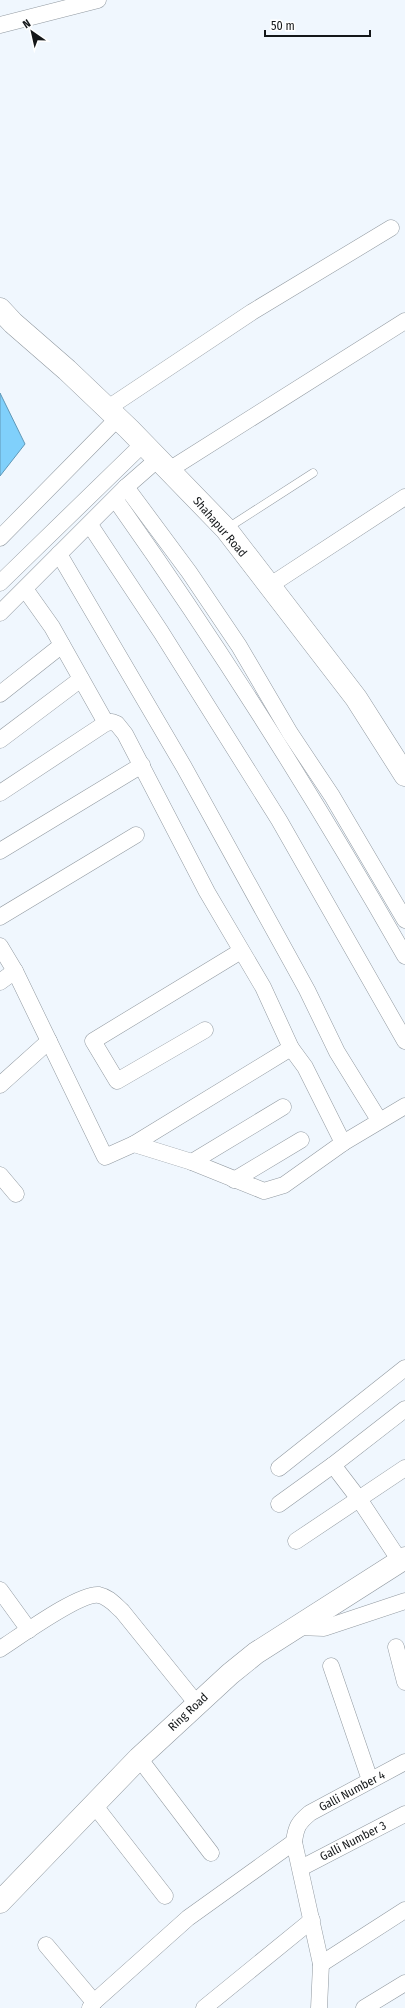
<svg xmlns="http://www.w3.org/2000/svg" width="405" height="2008" font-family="'Fira Sans Condensed',sans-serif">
<rect width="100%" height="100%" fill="#f0f7fe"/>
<!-- water -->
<polygon fill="#80d0fb" stroke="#6098b7" points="0,393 25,444 0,476"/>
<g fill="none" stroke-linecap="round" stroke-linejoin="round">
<defs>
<polyline id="service" points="226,529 313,473"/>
<g id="minor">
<polyline points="0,25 98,0"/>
<polyline points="108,408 252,312 391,228"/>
<polyline points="169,470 405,321"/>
<polyline points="126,487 189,572 239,646 290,733 332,796 405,920"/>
<path d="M115,499C219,646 316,800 405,956"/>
<polyline points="90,525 161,632 279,820 405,1041"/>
<polyline points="0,538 118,418"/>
<polyline points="59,554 184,767 307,990 337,1052 379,1120"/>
<polyline points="0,583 143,444"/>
<polyline points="269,586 405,497"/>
<polyline points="25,589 52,627 106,723"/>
<polyline points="0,613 126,487 158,459"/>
<polyline points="0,694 62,645"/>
<polyline points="0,740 81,679"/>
<polyline points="0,793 106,723 112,722 117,724 125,734 207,892 263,987 291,1048 305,1067 343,1143"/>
<polyline points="0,851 142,765"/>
<polyline points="0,917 136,835"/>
<polyline points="0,946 15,971 105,1157 134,1144 192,1162 264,1191 284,1185 343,1143 405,1106"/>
<polyline points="0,982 15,971"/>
<polyline points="205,1030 117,1081 93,1041 241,951"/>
<polyline points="0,1085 49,1041"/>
<polyline points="134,1144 291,1048"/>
<polyline points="192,1162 283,1107"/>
<polyline points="0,1175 16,1194"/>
<polyline points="234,1180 301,1140"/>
<polyline points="333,1465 359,1499 400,1561"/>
<polyline points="279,1468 405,1368"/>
<polyline points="279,1504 333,1465 405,1409"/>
<polyline points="296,1541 405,1468"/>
<polyline points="0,1590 29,1630"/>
<polyline points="298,1627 324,1628 405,1601"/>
<polyline points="396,1647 405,1682"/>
<path d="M0,1649C19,1637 80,1592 99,1595C109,1597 115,1605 122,1611L197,1704"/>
<polyline points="331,1666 370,1780"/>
<polyline points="139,1758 211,1853"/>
<polyline points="95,1806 165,1896"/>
<polyline points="301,1868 405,1814"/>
<polyline points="46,1945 94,2002"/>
<polyline points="321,1964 405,1910"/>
<polyline points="90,2008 94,2002 188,1918 294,1842"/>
<polyline points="204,2008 312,1920"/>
<path d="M319,2008L321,1964L294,1842C296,1827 298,1823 310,1813L405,1762"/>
<polyline points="364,2008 405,1983"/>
</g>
<g id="secondary">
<polyline points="0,309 13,323 67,370 129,429 226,529 356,698 405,775"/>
<polyline points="0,1902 139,1758 230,1674 256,1653 405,1558"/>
</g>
</defs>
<!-- service casing -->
<use href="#service" stroke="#9199a0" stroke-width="9"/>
<!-- minor casing -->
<use href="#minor" stroke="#9199a0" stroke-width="17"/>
<!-- secondary casing -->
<use href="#secondary" stroke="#9199a0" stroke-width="23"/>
<!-- service -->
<use href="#service" stroke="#fff" stroke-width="8"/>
<!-- minor -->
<use href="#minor" stroke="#fff" stroke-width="16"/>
<!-- secondary -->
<use href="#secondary" stroke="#fff" stroke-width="22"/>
</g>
<g text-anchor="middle" stroke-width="3" stroke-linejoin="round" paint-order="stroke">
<!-- street labels -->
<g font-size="12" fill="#141719" stroke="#fff">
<text transform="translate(220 527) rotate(49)" y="4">Shahapur Road</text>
<text transform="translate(188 1712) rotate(-43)" y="4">Ring Road</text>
<text transform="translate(352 1791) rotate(-28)" y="4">Galli Number 4</text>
<text transform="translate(353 1841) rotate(-27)" y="4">Galli Number 3</text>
</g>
</g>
<!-- north arrow -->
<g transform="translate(32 32) rotate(326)" stroke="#ffffff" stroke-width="3" paint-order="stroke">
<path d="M0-3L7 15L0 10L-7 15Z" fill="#141719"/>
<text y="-6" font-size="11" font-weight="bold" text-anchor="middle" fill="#141719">N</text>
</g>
<!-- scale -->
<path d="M265 30v6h105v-6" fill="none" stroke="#141719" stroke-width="2"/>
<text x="271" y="30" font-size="12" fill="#141719" stroke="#ffffff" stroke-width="3" paint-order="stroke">50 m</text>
</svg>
